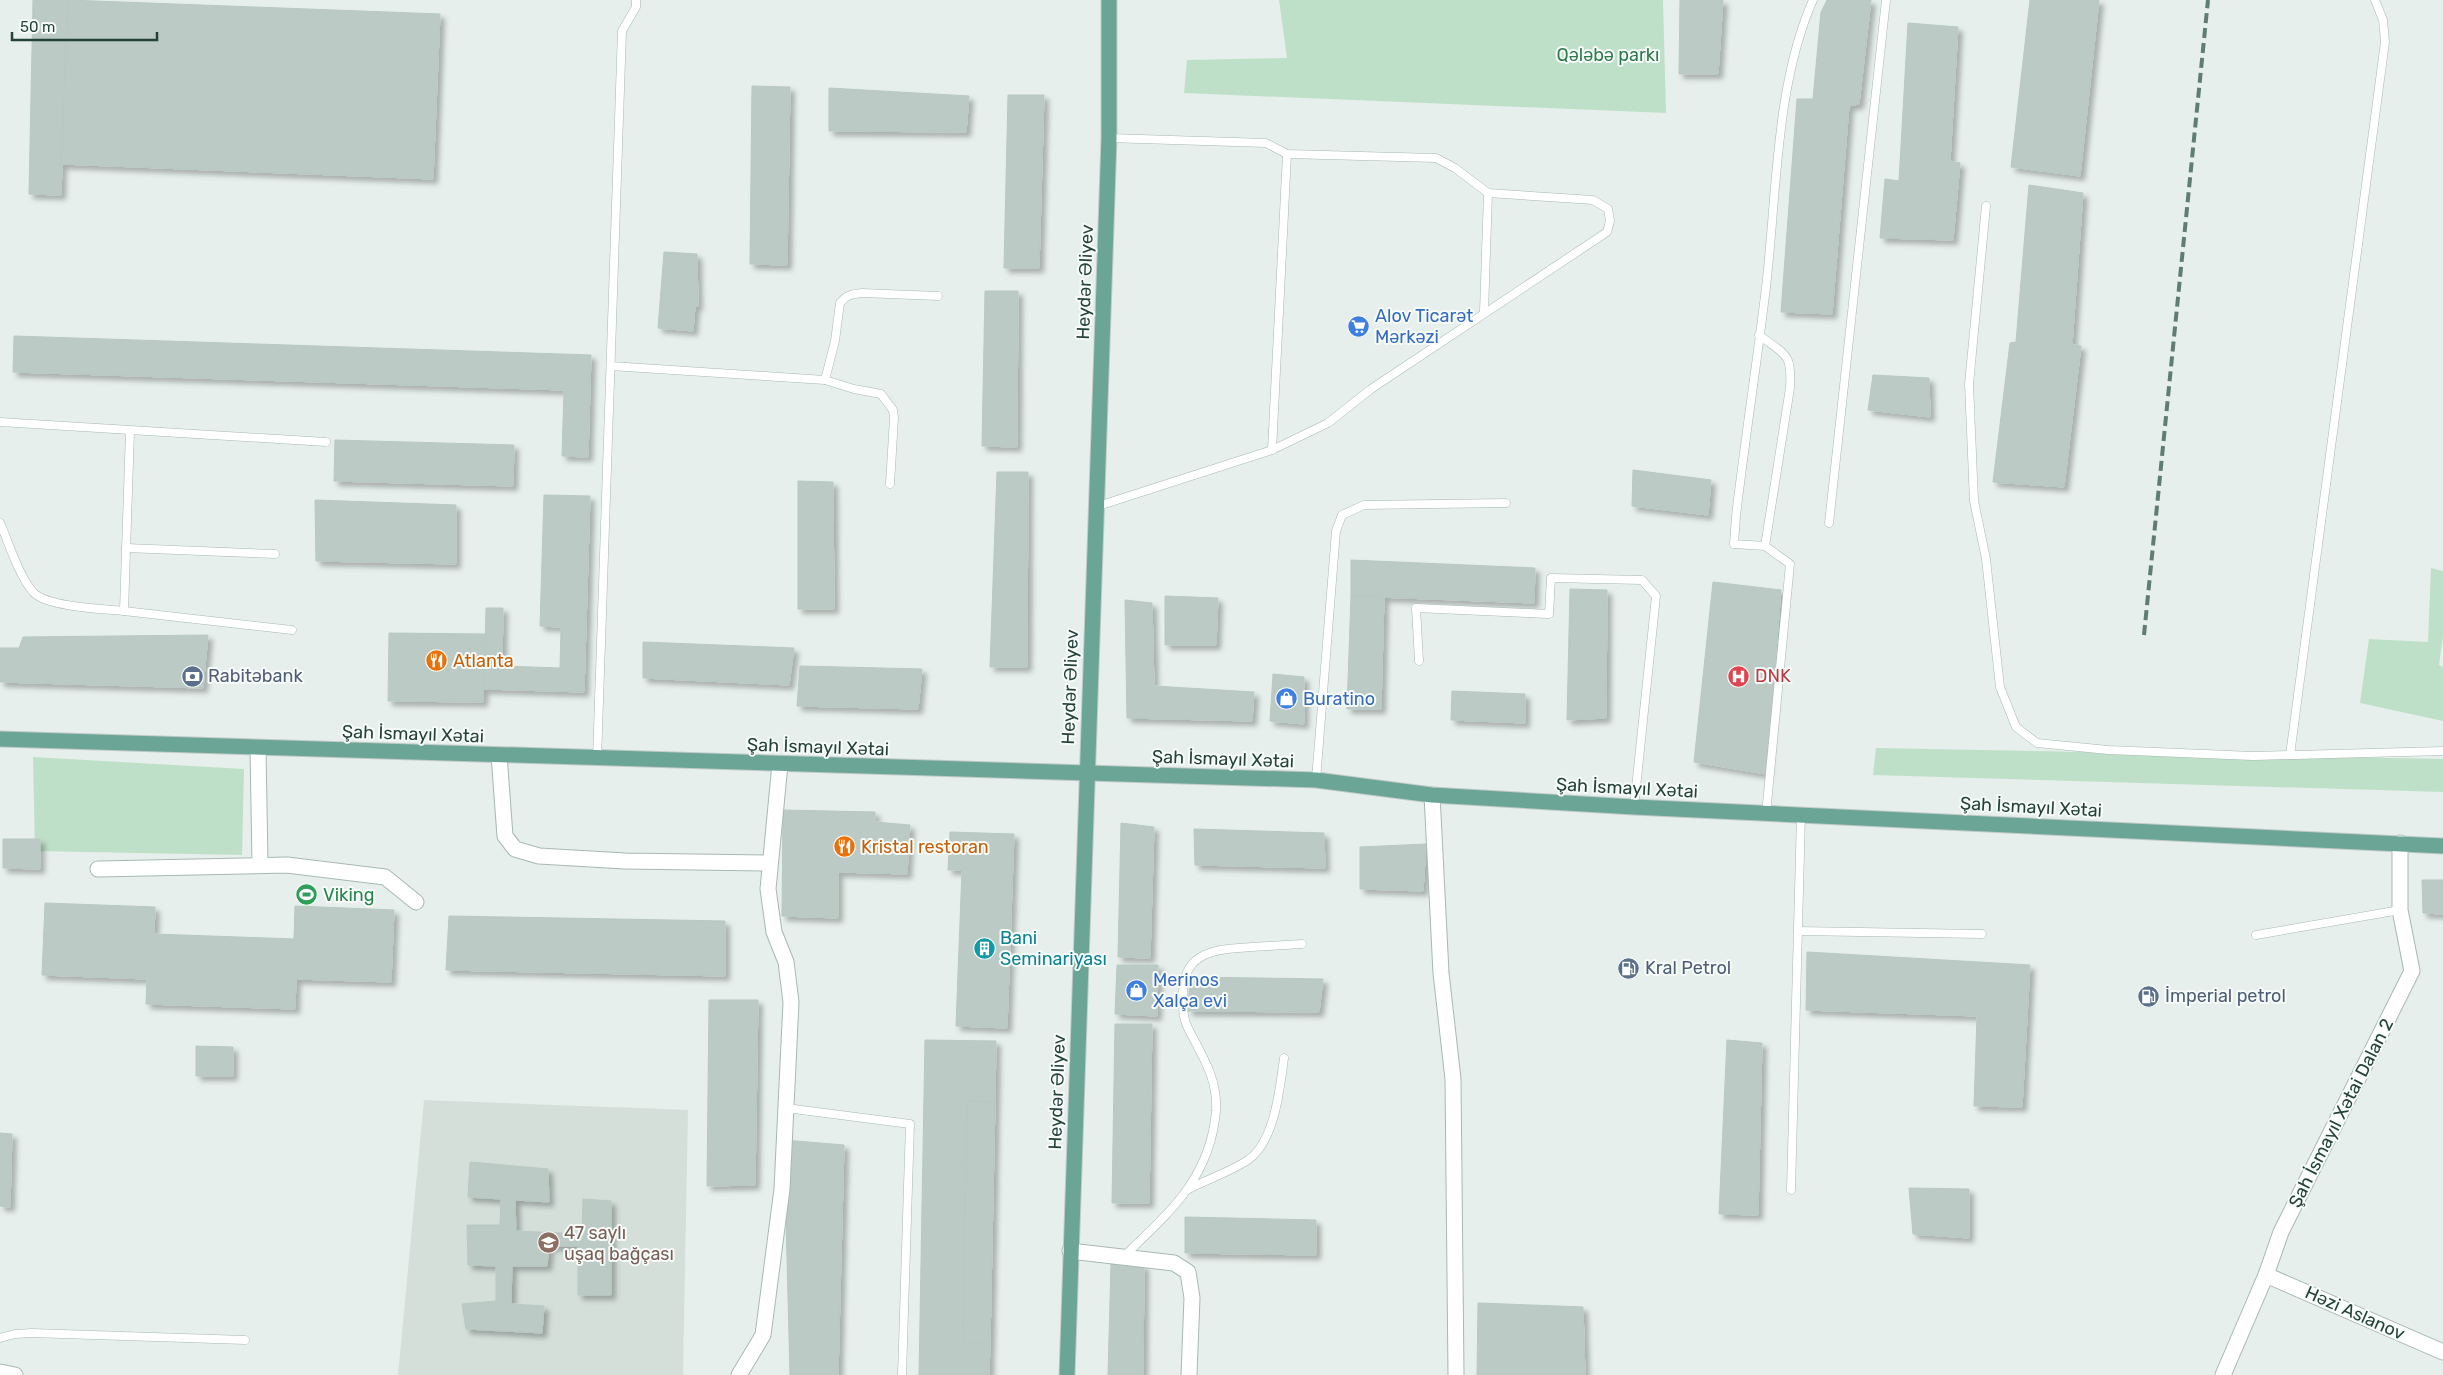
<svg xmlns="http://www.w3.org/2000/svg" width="2443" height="1375" font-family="Rubik,sans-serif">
<defs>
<filter id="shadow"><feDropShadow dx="4.5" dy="4.5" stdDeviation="2.5" flood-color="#0004"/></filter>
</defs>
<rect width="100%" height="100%" fill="#e6efeb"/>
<!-- built -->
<polygon fill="#d4dfda" points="424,1100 688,1110 683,1375 398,1375"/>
<!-- green -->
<g fill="#bfe0c8">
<polygon points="1279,0 1663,0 1666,113 1184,93 1187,60 1287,58"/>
<polygon points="2431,568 2443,571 2443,636 2439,665 2443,667 2443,721 2360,703 2369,639 2428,642"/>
<polygon points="1876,748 2443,759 2443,792 1873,775"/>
<polygon points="33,757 244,769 242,855 35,851"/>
</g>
<!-- building -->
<g fill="#bbcac4" stroke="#b8c9c2" filter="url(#shadow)">
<polygon points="33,0 68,0 61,195 29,194"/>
<polygon points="68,0 440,14 433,179 61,164"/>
<polygon points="1680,0 1723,0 1718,74 1679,74"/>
<polygon points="1827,0 1871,0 1859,104 1849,106 1832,314 1781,312 1797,99 1813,99 1821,12"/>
<polygon points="2030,0 2099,0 2080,176 2011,167"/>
<polygon points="1908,23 1958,27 1950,161 1960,163 1953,240 1880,238 1885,179 1899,181"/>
<polygon points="752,86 790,87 787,265 750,264"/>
<polygon points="829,88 969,96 966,132 829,131"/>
<polygon points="1008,95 1044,95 1039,268 1004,268"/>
<polygon points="2029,185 2083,193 2072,345 2081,346 2064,487 1993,482 2010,343 2016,342"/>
<polygon points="664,252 697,254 698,306 695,306 693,331 658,328"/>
<polygon points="985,291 1018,291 1017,447 982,446"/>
<polygon points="14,336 591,355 588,457 562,456 564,390 13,372"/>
<polygon points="1873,375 1929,378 1930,417 1868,410"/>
<polygon points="335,440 514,445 513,486 334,481"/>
<polygon points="1633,470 1711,480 1708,515 1632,506"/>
<polygon points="997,472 1028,472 1027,667 990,667"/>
<polygon points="798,481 833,482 834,609 798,609"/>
<polygon points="544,495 590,496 584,692 484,689 486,608 503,608 502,666 560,668 561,627 540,626"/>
<polygon points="315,500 456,505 456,564 316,561"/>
<polygon points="1351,560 1535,568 1534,603 1351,596"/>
<polygon points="1713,582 1781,590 1766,774 1694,762"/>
<polygon points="1570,589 1607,590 1606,718 1567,720"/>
<polygon points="1165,596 1218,598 1216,645 1165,645"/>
<polygon points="1351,596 1384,597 1381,709 1347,709"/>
<polygon points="1125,600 1152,603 1154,686 1254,692 1252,721 1127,718"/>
<polygon points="389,633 486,634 483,702 388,701"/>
<polygon points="208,635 203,688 0,682 0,648 19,648 23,637"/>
<polygon points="643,642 794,648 789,685 643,678"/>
<polygon points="800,666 922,669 918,709 797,706"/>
<polygon points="1273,674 1304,677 1304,724 1270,721"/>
<polygon points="1452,691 1525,694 1525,723 1451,720"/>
<polygon points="783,810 875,812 875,822 910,825 907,874 838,872 838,918 782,916"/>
<polygon points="1121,823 1154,827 1150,958 1118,957"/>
<polygon points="1194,829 1324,833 1325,868 1195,865"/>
<polygon points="950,832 1014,834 1007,1028 956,1026 962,870 948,870"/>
<polygon points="3,839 40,839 40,869 3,868"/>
<polygon points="1426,844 1423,891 1360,889 1360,847"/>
<polygon points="2422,880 2443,880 2443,914 2423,913"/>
<polygon points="45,903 155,907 154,934 294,939 295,906 394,910 391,982 296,979 295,1009 146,1004 147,979 42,975"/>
<polygon points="449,916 725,921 725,976 446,970"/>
<polygon points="1807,952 2030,965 2022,1107 1974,1106 1977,1016 1806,1010"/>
<polygon points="1117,965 1158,965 1157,1016 1115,1014"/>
<polygon points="1190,977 1323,979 1319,1012 1188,1011"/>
<polygon points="709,1000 758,1000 755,1185 707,1186"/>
<polygon points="1115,1024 1152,1024 1149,1203 1112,1203"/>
<polygon points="925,1040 996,1041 995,1102 967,1101 963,1343 990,1343 989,1375 919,1375"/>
<polygon points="1727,1040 1762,1043 1758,1215 1719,1214"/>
<polygon points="196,1046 233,1047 233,1076 196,1076"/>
<polygon points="967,1101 995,1102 990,1343 963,1343"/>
<polygon points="0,1133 12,1134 10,1207 0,1206"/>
<polygon points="784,1140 844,1145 838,1375 790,1375"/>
<polygon points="470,1162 548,1169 549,1202 515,1200 516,1231 582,1234 583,1199 611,1201 611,1295 578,1295 578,1246 549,1246 547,1266 512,1266 511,1304 544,1306 542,1333 466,1329 462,1304 496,1301 496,1266 468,1265 467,1225 500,1225 501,1199 468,1197"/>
<polygon points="1909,1188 1969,1189 1969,1238 1913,1234"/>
<polygon points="1185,1217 1316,1220 1316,1255 1185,1253"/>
<polygon points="1111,1264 1144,1265 1143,1375 1108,1375"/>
<polygon points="1478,1303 1583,1307 1585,1375 1477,1375"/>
</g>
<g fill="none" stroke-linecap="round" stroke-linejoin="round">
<defs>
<g id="service">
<polyline points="1986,206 1969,384 1974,501 1986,559 2000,687 2016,727 2037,743 2108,750 2253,756 2443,751"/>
<polyline points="1484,312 1488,193"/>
<path d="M1759,335C1786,356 1792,352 1790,388L1765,546"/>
<polyline points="611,366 825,380 854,389 881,394 893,410 894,418 890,484"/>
<path d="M825,380L835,341L840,303C846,295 852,294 862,293L938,296"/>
<polyline points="0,422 326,442"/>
<polyline points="130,431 124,611 292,630"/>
<polyline points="1272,450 1287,154"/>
<polyline points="1095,507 1272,450 1328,423 1371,389 1607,232 1610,221 1608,209 1593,200 1488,193 1455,168 1436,158 1287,154 1266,143 1109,138"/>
<path d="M0,523C9,543 19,577 34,593C48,607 104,609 124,611"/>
<polyline points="1829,523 1886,0"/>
<polyline points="126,548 275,554"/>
<polyline points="1419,661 1416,608 1549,614 1551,578 1642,580 1656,596 1634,807"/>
<polyline points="2290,755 2385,42 2383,20 2375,0"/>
<polyline points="597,759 622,31 636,7 636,0"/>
<polyline points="1316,780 1336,531 1342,515 1364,505 1506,503"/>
<path d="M1766,814L1790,564L1765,546L1734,544L1736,516C1745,439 1757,363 1766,287C1777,194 1775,86 1813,0"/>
<polyline points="1798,931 1982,934"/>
<polyline points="2256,935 2400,910"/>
<polyline points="786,1108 910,1124 902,1375"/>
<path d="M1189,1189C1208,1179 1230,1172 1248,1160C1275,1142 1280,1087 1284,1058"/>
<polyline points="1791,1190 1801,815"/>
<path d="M1123,1257C1169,1213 1210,1179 1216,1111C1218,1077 1201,1055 1187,1026C1182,1016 1183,1003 1183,992C1184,950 1219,949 1252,947C1269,946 1285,945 1302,944"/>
<polyline points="0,1338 15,1334 32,1333 245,1340"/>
</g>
<g id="minor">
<polyline points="258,748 260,865"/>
<polyline points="499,755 505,836 515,849 539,856 625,861 769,863"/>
<polyline points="1432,795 1441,973 1453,1079 1456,1375"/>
<polyline points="98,869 287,865 385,877 416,902"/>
<polyline points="1070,1251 1174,1263 1188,1272 1192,1298 1189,1375"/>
<polyline points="2266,1275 2443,1352"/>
<polyline points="0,1372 15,1375"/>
<polyline points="739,1375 763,1335 782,1189 791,1002 786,962 774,932 768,889 780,764"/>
<polyline points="2223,1375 2266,1275 2281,1232 2412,971 2400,910 2400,843"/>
</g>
<g id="primary">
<polyline points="0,739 1316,780 1432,795 1634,807 2443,846"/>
<polyline points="1067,1375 1109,138 1109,0"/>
</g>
</defs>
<!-- service casing -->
<use href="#service" stroke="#a8b8b2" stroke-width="9"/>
<!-- minor casing -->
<use href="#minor" stroke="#a8b8b2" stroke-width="17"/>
<!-- primary casing -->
<use href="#primary" stroke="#c2cac8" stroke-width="17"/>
<!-- service -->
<use href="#service" stroke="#fff" stroke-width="8"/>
<!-- minor -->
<use href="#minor" stroke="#fff" stroke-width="15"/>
<!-- primary -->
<use href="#primary" stroke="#6aa596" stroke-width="15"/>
<!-- rail -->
<polyline stroke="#5f7d75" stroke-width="4" stroke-dasharray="10 5" stroke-linecap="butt" points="2144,635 2208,0"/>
</g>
<!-- icons -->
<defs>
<symbol id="supermarket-disc" viewBox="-11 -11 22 22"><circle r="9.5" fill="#3f7fe0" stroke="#f7fbf9"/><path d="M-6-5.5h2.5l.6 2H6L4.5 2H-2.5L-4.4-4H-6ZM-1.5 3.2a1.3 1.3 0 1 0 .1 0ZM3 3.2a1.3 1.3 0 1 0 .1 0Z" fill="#fff"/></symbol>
<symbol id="restaurant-disc" viewBox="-11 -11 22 22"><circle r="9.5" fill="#e8710a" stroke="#f7fbf9"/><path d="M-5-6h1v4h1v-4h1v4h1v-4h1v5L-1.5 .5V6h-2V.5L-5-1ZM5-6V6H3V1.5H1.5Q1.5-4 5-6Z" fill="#fff"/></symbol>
<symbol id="bank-disc" viewBox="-11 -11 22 22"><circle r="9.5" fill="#5c6f8a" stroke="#f7fbf9"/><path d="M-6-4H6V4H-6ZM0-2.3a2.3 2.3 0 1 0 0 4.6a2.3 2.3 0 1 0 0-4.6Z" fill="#fff"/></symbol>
<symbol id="hospital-disc" viewBox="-11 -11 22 22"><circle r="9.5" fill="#e0444e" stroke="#f7fbf9"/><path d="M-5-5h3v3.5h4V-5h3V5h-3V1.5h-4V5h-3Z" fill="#fff"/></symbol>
<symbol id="shop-disc" viewBox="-11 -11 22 22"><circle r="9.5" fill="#3f7fe0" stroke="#f7fbf9"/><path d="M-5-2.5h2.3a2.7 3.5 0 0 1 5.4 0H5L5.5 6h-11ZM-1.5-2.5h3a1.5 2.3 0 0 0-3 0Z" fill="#fff"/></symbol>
<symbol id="stadium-disc" viewBox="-11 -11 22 22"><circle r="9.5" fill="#2e9e5b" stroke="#f7fbf9"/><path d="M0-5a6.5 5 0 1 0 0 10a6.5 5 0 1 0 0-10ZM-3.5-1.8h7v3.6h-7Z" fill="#fff"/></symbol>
<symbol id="building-disc" viewBox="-11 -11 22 22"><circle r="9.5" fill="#0f9aa8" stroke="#f7fbf9"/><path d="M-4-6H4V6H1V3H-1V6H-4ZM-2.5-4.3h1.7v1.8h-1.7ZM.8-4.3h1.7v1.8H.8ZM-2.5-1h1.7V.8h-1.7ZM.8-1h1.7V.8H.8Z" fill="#fff"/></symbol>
<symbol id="fuel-disc" viewBox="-11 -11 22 22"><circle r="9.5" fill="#5c6f8a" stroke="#f7fbf9"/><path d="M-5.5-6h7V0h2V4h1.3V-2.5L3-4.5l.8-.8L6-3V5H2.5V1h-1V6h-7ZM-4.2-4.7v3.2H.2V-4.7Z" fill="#fff"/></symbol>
<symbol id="school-disc" viewBox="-11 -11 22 22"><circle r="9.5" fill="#8d6e63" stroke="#f7fbf9"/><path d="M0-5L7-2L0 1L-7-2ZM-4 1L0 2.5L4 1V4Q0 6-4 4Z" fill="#fff"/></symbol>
</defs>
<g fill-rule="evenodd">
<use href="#supermarket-disc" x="1346" y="314" width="25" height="25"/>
<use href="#restaurant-disc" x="424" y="648" width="25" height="25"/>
<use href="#bank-disc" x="180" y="664" width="25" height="25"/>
<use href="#hospital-disc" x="1726" y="664" width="25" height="25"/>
<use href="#shop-disc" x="1274" y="686" width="25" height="25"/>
<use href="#restaurant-disc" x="832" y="834" width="25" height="25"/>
<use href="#stadium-disc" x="294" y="882" width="25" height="25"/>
<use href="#building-disc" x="972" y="936" width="25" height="25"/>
<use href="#fuel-disc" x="1616" y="956" width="25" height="25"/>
<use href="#shop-disc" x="1124" y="978" width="25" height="25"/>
<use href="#fuel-disc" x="2136" y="984" width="25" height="25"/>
<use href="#school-disc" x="536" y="1230" width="25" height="25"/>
</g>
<g text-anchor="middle" stroke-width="4" stroke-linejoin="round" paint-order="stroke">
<!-- park labels -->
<g font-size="18" fill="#2d7a4b" stroke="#f7fbf9">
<text x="1608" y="61">Qələbə parkı</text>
</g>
<!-- street labels -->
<g font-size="18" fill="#24423a" stroke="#f7fbf9">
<text transform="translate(1085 282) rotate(-88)" y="6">Heydər Əliyev</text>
<text transform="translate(1070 687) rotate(-88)" y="6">Heydər Əliyev</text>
<text transform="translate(413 734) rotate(2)" y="6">Şah İsmayıl Xətai</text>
<text transform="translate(818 747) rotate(2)" y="6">Şah İsmayıl Xətai</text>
<text transform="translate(1223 759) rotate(2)" y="6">Şah İsmayıl Xətai</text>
<text transform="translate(1627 788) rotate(3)" y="6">Şah İsmayıl Xətai</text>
<text transform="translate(2031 807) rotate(3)" y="6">Şah İsmayıl Xətai</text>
<text transform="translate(1057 1092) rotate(-88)" y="6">Heydər Əliyev</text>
<text transform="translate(2341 1113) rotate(-63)" y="6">Şah İsmayıl Xətai Dalan 2</text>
<text transform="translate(2355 1313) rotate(24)" y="6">Həzi Aslanov</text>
</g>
<!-- shop labels -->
<g font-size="18" fill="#366cbe" stroke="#f7fbf9" text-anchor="start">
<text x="1375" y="322">Alov Ticarət<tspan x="1375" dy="21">Mərkəzi</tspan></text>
<text x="1303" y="705">Buratino</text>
<text x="1153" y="986">Merinos<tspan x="1153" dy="21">Xalça evi</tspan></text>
</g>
<!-- food labels -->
<g font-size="18" fill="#c56008" stroke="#f7fbf9" text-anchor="start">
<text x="453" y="667">Atlanta</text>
<text x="861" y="853">Kristal restoran</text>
</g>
<!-- service labels -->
<g font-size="18" fill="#4e5e75" stroke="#f7fbf9" text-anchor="start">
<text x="208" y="682">Rabitəbank</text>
<text x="1645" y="974">Kral Petrol</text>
<text x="2165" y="1002">İmperial petrol</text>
</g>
<!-- health labels -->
<g font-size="18" fill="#be3a42" stroke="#f7fbf9" text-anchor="start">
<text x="1755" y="682">DNK</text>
</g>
<!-- leisure labels -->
<g font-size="18" fill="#27864d" stroke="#f7fbf9" text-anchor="start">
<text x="323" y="901">Viking</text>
</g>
<!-- culture labels -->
<g font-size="18" fill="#0d838f" stroke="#f7fbf9" text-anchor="start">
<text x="1000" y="944">Bani<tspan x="1000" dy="21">Seminariyası</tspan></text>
</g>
<!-- education labels -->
<g font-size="18" fill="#785e54" stroke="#f7fbf9" text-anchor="start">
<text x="564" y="1239">47 saylı<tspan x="564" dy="21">uşaq bağçası</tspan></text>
</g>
</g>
<!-- scale -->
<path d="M12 32v8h145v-8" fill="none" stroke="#24423a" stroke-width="2.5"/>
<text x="20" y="32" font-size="15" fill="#24423a" stroke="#f7fbf9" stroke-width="4" paint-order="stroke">50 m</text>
</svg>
